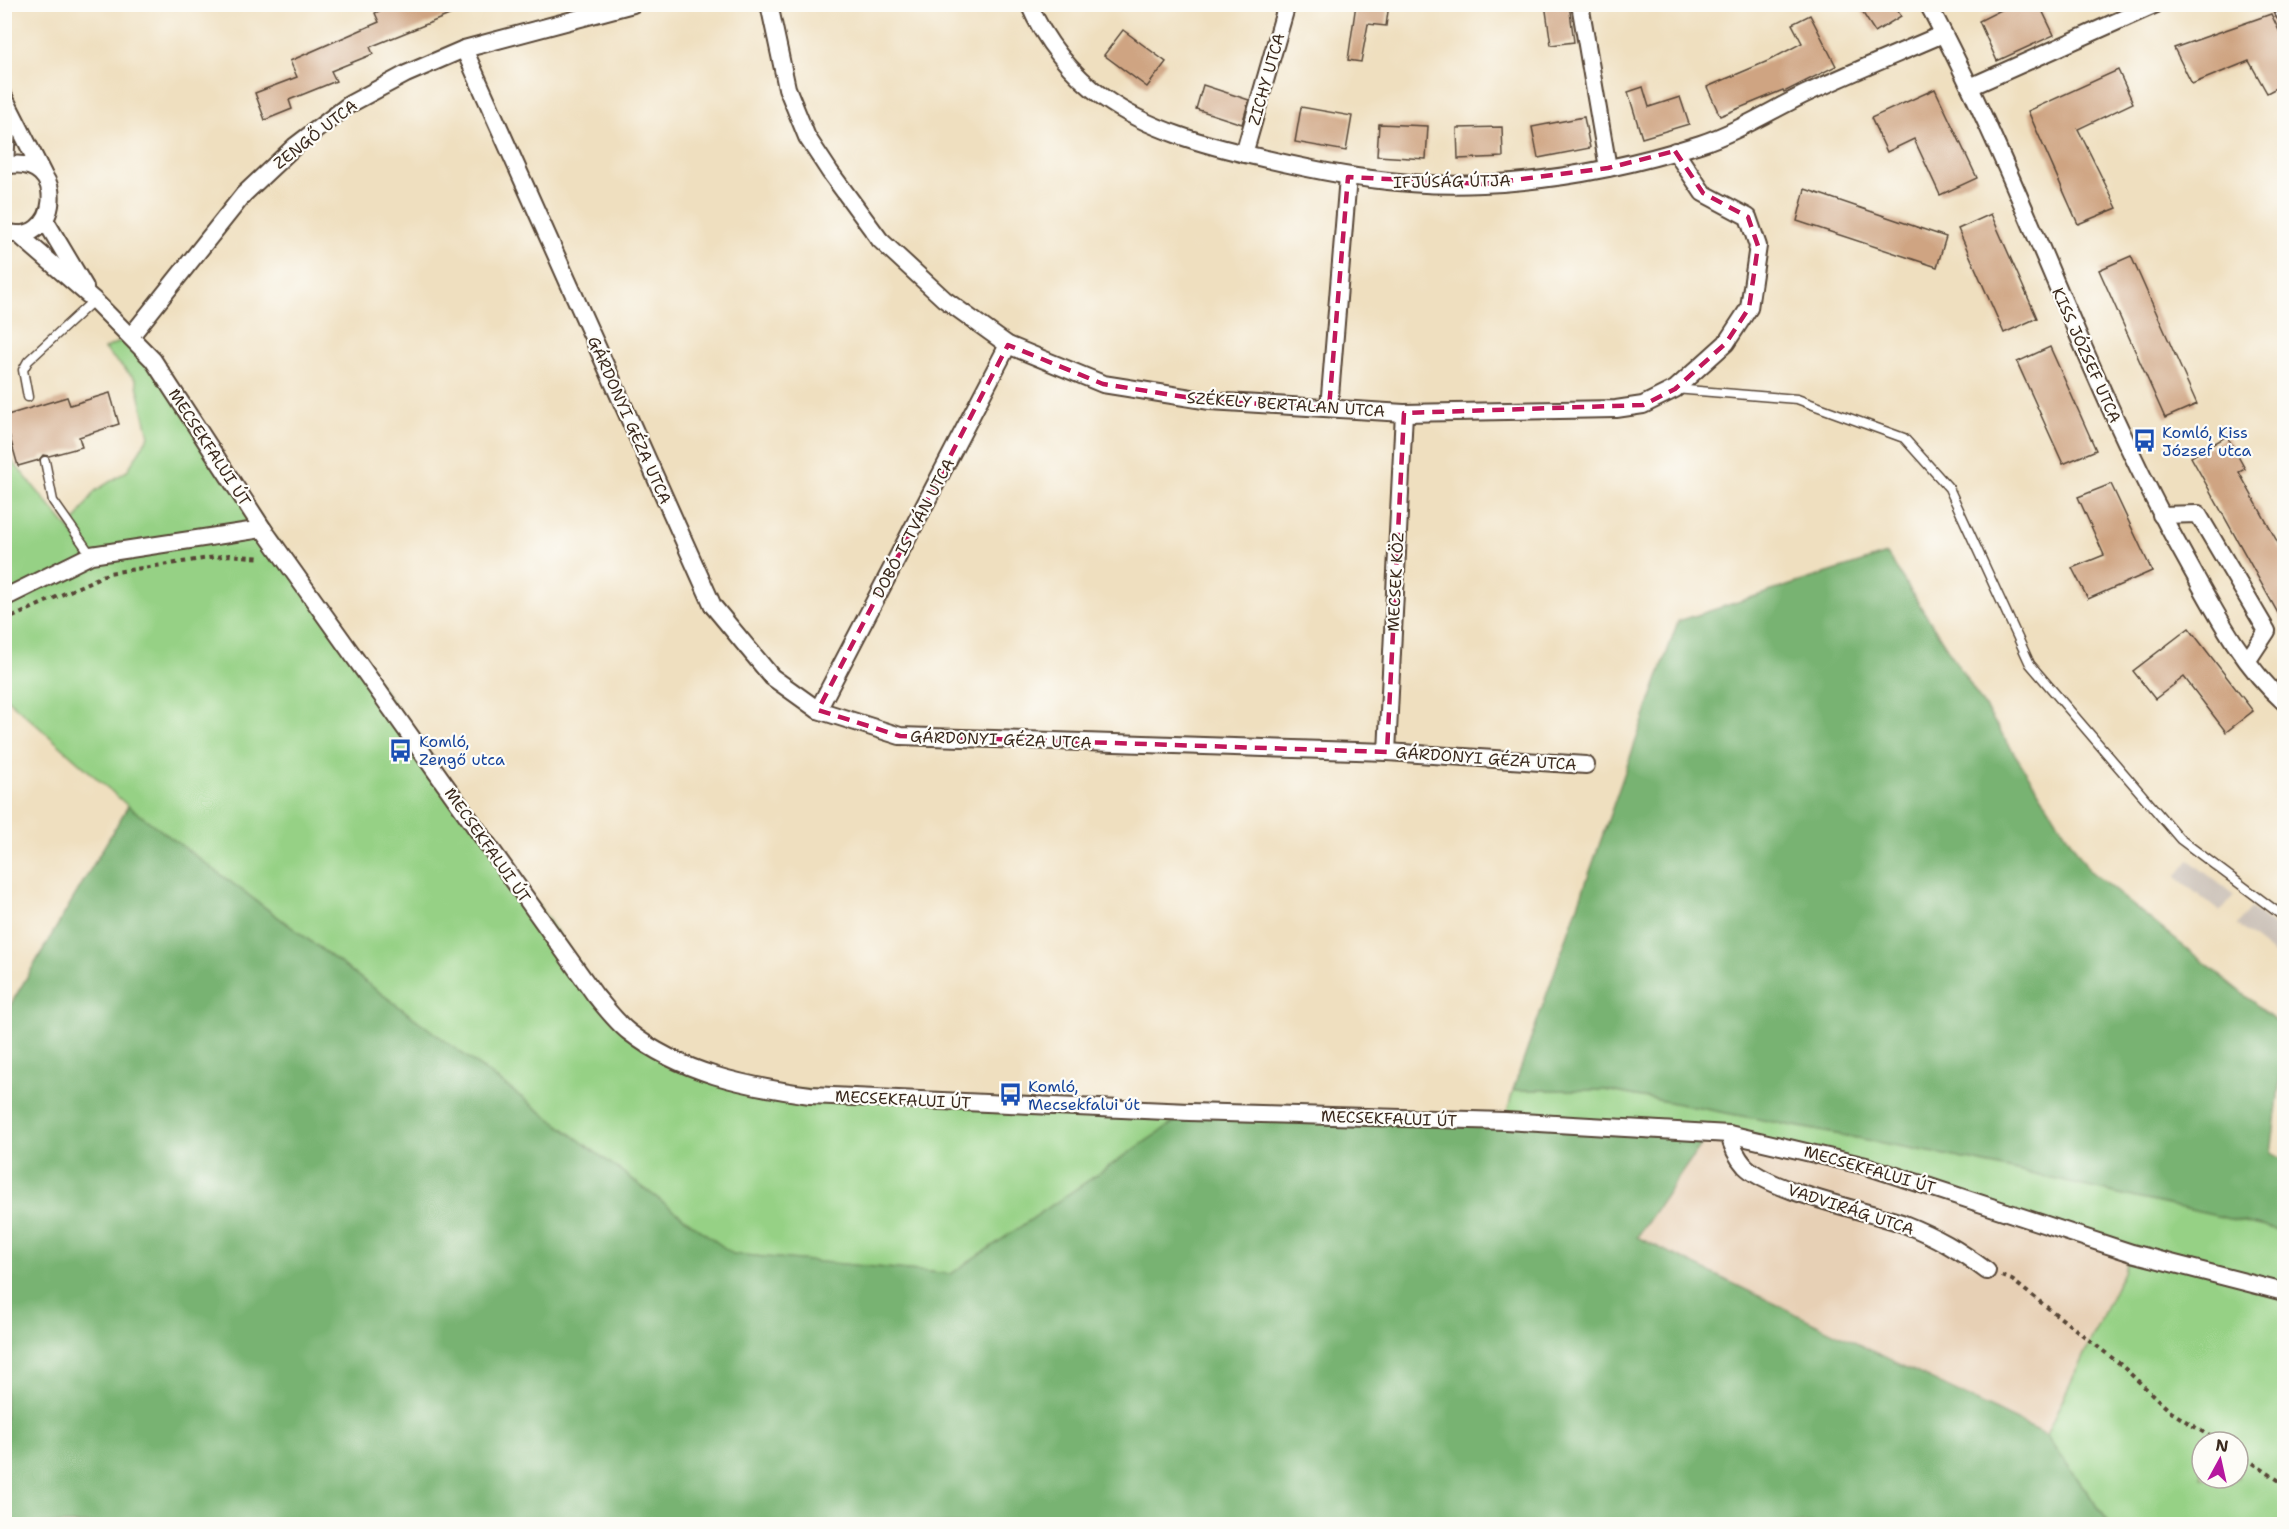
<svg xmlns="http://www.w3.org/2000/svg" width="2289" height="1529" font-family="'Shantell Sans',sans-serif">
<rect width="100%" height="100%" fill="#fdfcf7"/>
<filter id="ink" filterUnits="userSpaceOnUse"><feTurbulence type="fractalNoise" baseFrequency=".0167" numOctaves="2"/><feDisplacementMap in="SourceGraphic" scale="12" xChannelSelector="R" yChannelSelector="G"/><feConvolveMatrix kernelMatrix="1 2 1 2 8 2 1 2 1" color-interpolation-filters="sRGB"/></filter>
<filter id="wash" filterUnits="userSpaceOnUse"><feTurbulence type="fractalNoise" baseFrequency=".008" numOctaves="4" result="noise"/><feDisplacementMap in="SourceGraphic" scale="24" xChannelSelector="R" yChannelSelector="G"/><feGaussianBlur stdDeviation="1.35" result="paint"/><feColorMatrix in="noise" values="0 0 0 0 0 0 0 0 0 0 0 0 0 0 0 0 0 1.4 0 .05"/><feComposite in="paint" operator="in"/></filter>
<g filter="url(#wash)">
<rect width="100%" height="100%" fill="#efdfbf"/>
<!-- built -->
<polygon fill="#e7d0b5" points="1710,1132 1729,1134 2132,1253 2046,1435 1636,1236"/>
<!-- industrial -->
<g fill="#ccc2b9">
<polygon points="2189,860 2234,895 2220,912 2176,877"/>
<polygon points="2251,908 2284,934 2284,957 2282,960 2237,925"/>
</g>
<!-- green -->
<g fill="#96d185" stroke="#687e52" stroke-width="1.5" fill-rule="evenodd">
<polygon points="131,336 628,1031 751,1087 1189,1112 951,1274 732,1254 128,806 5,697 4,451 84,547 71,527 95,491 127,471 149,436 136,380 104,349"/>
<path d="M1513,1090H1605L1946,1155L2284,1231V1524H2110L2046,1435L2132,1253L1793,1147L1505,1121ZM2202,1442H2238V1478H2202Z"/>
</g>
<!-- forest -->
<g fill="#78b372" stroke="#5a6e48" stroke-width="1.5">
<polygon points="1887,554 2089,870 2284,1027 2284,1049 2271,1153 2284,1160 2284,1231 1946,1155 1606,1090 1513,1090 1678,621"/>
<polygon points="128,806 733,1254 951,1274 1189,1112 1710,1132 1637,1237 2046,1435 2110,1524 12,1524 5,1511 5,1014"/>
</g>
<g id="blocks">
<!-- building -->
<g fill="#cfa482">
<polygon points="393,4 474,5 370,47 373,54 331,71 336,81 289,100 292,109 265,120 255,93 297,77 290,61 379,22 375,13"/>
<polygon points="1356,4 1389,4 1386,26 1368,24 1361,62 1348,60"/>
<polygon points="1545,4 1569,4 1574,42 1551,45"/>
<polygon points="1857,4 1893,4 1901,16 1875,32"/>
<polygon points="2013,4 2039,4 2054,35 1997,61 1979,21"/>
<polygon points="2271,14 2284,41 2284,84 2267,93 2249,61 2192,84 2174,48"/>
<polygon points="1810,15 1836,66 1784,92 1783,90 1720,116 1707,87 1768,61 1802,43 1792,24"/>
<polygon points="1123,30 1166,62 1147,87 1104,55"/>
<polygon points="2118,70 2133,103 2078,129 2117,208 2078,224 2028,111"/>
<polygon points="1203,85 1249,100 1242,124 1196,109"/>
<polygon points="1643,87 1649,107 1680,97 1689,124 1642,138 1628,92"/>
<polygon points="1935,89 1977,178 1940,195 1914,139 1887,152 1871,118"/>
<polygon points="1301,107 1352,116 1346,151 1295,142"/>
<polygon points="1584,117 1590,148 1538,158 1532,127"/>
<polygon points="1379,124 1428,126 1426,159 1377,156"/>
<polygon points="1502,127 1503,157 1458,159 1457,128"/>
<polygon points="1805,189 1946,237 1937,267 1797,221"/>
<polygon points="1991,214 2037,318 2004,333 1958,229"/>
<polygon points="2131,256 2197,404 2165,418 2099,270"/>
<polygon points="2050,347 2096,450 2063,464 2017,362"/>
<polygon points="110,393 119,424 79,437 82,447 49,456 43,455 39,460 18,466 4,416 67,397 70,405"/>
<polygon points="2227,436 2245,469 2239,472 2284,554 2284,624 2191,457"/>
<polygon points="2111,484 2152,571 2088,599 2072,568 2104,555 2078,497"/>
<polygon points="2189,628 2253,711 2226,732 2184,677 2155,699 2133,671"/>
</g>
</g>
</g>
<g filter="url(#ink)">
<use href="#blocks" fill-opacity="0" stroke="#564536" stroke-width="1.5"/>
<g fill="none" stroke-linecap="round" stroke-linejoin="round">
<defs>
<g id="lane">
<polyline points="1675,389 1797,399 1904,438 1949,488 2030,664 2180,839 2284,917"/>
<polyline points="28,397 23,370 28,361 94,300"/>
<polyline points="45,461 53,501 91,555"/>
</g>
<g id="street">
<polyline points="769,4 787,88 807,137 830,172 880,240 944,299 1008,345 1103,384 1210,401 1404,413 1616,409 1643,405 1675,389 1726,343 1749,308 1758,246 1748,217 1703,193 1675,151"/>
<path d="M1029,4C1044,40 1072,75 1104,98C1149,130 1205,145 1258,157C1334,175 1404,188 1482,184C1555,181 1631,166 1700,144C1737,132 1770,111 1805,94C1850,73 1897,54 1943,34"/>
<polyline points="1580,4 1608,168"/>
<path d="M1928,4C2025,185 2086,382 2187,561C2214,610 2242,665 2284,702"/>
<polyline points="2280,4 2284,13"/>
<polyline points="464,49 713,606 772,677 818,710 900,736 1387,752 1586,765"/>
<polyline points="1970,87 2156,4"/>
<polyline points="4,97 43,174"/>
<polyline points="1244,154 1287,4"/>
<path d="M4,166C73,151 59,253 4,231"/>
<polyline points="5,166 8,108"/>
<polyline points="45,220 85,287"/>
<path d="M18,234L94,300L153,360L263,529L595,995C605,1007 616,1022 629,1032C681,1073 746,1086 810,1095L1189,1112L1505,1121L1729,1134L1866,1166L2132,1253L2284,1292"/>
<polyline points="131,336 244,194 295,146 350,104 406,74 464,49 633,4"/>
<polyline points="1329,408 1348,177"/>
<polyline points="2161,515 2198,514 2267,631 2248,660"/>
<polyline points="4,598 91,555 263,529"/>
<polyline points="818,710 1008,345"/>
<polyline points="1387,752 1404,413"/>
<path d="M1729,1134C1732,1147 1736,1156 1745,1166C1771,1192 1865,1210 1904,1224C1937,1237 1959,1250 1987,1271"/>
</g>
</defs>
<!-- lane casing -->
<use href="#lane" stroke="#564536" stroke-width="11"/>
<!-- street casing -->
<use href="#street" stroke="#564536" stroke-width="20"/>
<!-- path -->
<g stroke="#564536" stroke-width="4" stroke-dasharray="4.5 4.5" stroke-linecap="butt">
<polyline points="4,621 109,573 229,555 262,558"/>
<polyline points="2002,1276 2012,1280 2120,1364 2171,1412 2219,1442"/>
<polyline points="2238,1453 2284,1484"/>
</g>
<!-- lane -->
<use href="#lane" stroke="#fff" stroke-width="8"/>
<!-- street -->
<use href="#street" stroke="#fff" stroke-width="16"/>
</g>
</g>
<!-- marked area -->
<path fill="none" stroke="#c2185b" stroke-width="4.5" stroke-dasharray="12 8" stroke-linejoin="round" d="M1675,151L1703,193L1748,217L1758,246L1749,308L1726,343L1675,389L1643,405L1404,413L1387,752L900,736L818,710L1008,345L1103,384L1210,401L1329,408L1348,177L1483,184L1608,168Z"/>
<!-- icons -->
<defs>
<symbol id="bus-bare" viewBox="-9 -9 18 18"><path d="M-5-6H5V4H4V6H2V4H-2V6H-4V4H-5ZM-3.5-4V0h7V-4ZM-3.5 1.2v1.5H-2V1.2ZM2 1.2v1.5H3.5V1.2Z" fill="#1a4fb4" stroke="#fdfcf7" stroke-width="2.5" paint-order="stroke"/></symbol>
</defs>
<g fill-rule="evenodd">
<use href="#bus-bare" x="2128" y="424" width="33" height="33"/>
<use href="#bus-bare" x="384" y="734" width="33" height="33"/>
<use href="#bus-bare" x="994" y="1078" width="33" height="33"/>
</g>
<g text-anchor="middle" stroke-width="4.5" stroke-linejoin="round" paint-order="stroke">
<!-- street labels -->
<g font-size="16" fill="#3b2a1e" stroke="#fdfcf7">
<text transform="translate(1266 79) rotate(-74)" y="6">ZICHY UTCA</text>
<text transform="translate(315 134) rotate(-38)" y="6">ZENGŐ UTCA</text>
<text transform="translate(1452 181) rotate(-1)" y="6">IFJÚSÁG ÚTJA</text>
<text transform="translate(2087 355) rotate(66)" y="6">KISS JÓZSEF UTCA</text>
<text transform="translate(1286 404) rotate(4)" y="6">SZÉKELY BERTALAN UTCA</text>
<text transform="translate(630 420) rotate(66)" y="6">GÁRDONYI GÉZA UTCA</text>
<text transform="translate(210 447) rotate(57)" y="6">MECSEKFALUI ÚT</text>
<text transform="translate(913 528) rotate(-62)" y="6">DOBÓ ISTVÁN UTCA</text>
<text transform="translate(1395 582) rotate(-87)" y="6">MECSEK KÖZ</text>
<text transform="translate(1001 739) rotate(2)" y="6">GÁRDONYI GÉZA UTCA</text>
<text transform="translate(1486 758) rotate(4)" y="6">GÁRDONYI GÉZA UTCA</text>
<text transform="translate(488 845) rotate(55)" y="6">MECSEKFALUI ÚT</text>
<text transform="translate(903 1099) rotate(3)" y="6">MECSEKFALUI ÚT</text>
<text transform="translate(1389 1118) rotate(2)" y="6">MECSEKFALUI ÚT</text>
<text transform="translate(1870 1169) rotate(16)" y="6">MECSEKFALUI ÚT</text>
<text transform="translate(1851 1209) rotate(18)" y="6">VADVIRÁG UTCA</text>
</g>
<!-- transit labels -->
<g font-size="16" fill="#164399" stroke="#fdfcf7" text-anchor="start">
<text x="2162" y="438">Komló, Kiss<tspan x="2162" dy="18">József utca</tspan></text>
<text x="419" y="747">Komló,<tspan x="419" dy="18">Zengő utca</tspan></text>
<text x="1028" y="1092">Komló,<tspan x="1028" dy="18">Mecsekfalui út</tspan></text>
</g>
</g>
<!-- margin -->
<rect width="2289" height="1529" fill="none" stroke="#fdfcf7" stroke-width="24"/>
<!-- north arrow -->
<g transform="translate(2220 1460) rotate(8)"><circle r="28" fill="#fdfcf7" stroke="#afa8a0" stroke-width="1.5"/>
<path d="M0-4.5L10 22L0 15L-10 22Z" fill="#b5179e"/>
<text y="-9" font-size="16" font-weight="bold" text-anchor="middle" fill="#3b2a1e">N</text>
</g>
</svg>
